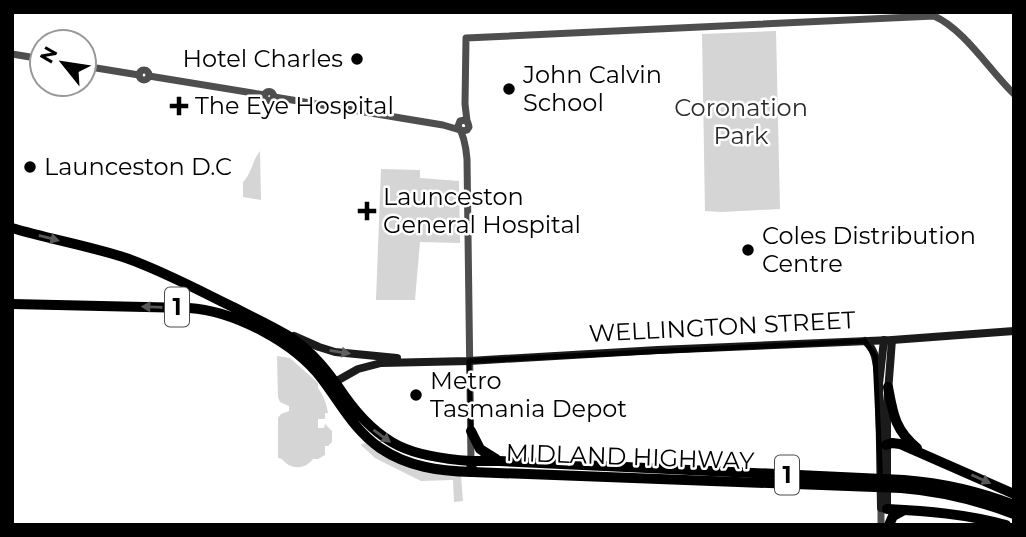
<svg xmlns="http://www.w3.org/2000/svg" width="1026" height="537" font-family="Montserrat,sans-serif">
<rect width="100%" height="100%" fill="#fff"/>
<!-- green -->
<g fill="#d5d5d5">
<polygon points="776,31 780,209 722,212 705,211 702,34"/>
<path d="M260,151L261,200L243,197V182C252,173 252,161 260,151Z"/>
<polygon points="381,169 420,170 420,178 459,181 460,243 420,242 415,300 376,300"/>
<path d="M277,356L290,358L318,383V388C323,395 327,404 328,413H325V419H318V428H324L325,424L332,431V442L328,446H325V455L318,459H313C305,470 290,470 282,459L278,458V418L281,414L289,411V406L280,402L278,397Z"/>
<polygon points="367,443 461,476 463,501 454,502 453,480 421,481 375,458 361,445 361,444"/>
</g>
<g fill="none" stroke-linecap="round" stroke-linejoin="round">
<!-- tertiary -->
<g stroke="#4e4e4e" stroke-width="7">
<polyline points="12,54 42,59"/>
<polyline points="84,66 139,75"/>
<circle cx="144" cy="75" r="5"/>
<polyline points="149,76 265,95"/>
<circle cx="269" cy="96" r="4.5"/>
<polyline points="274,97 443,125 460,130"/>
<path d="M467,121L465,104L466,38L934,16C964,29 990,71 1014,94"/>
<path d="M462,131L467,130L469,127L468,123L465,120L460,121L458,126C464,135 466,147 467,159L471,461"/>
<polyline points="881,508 881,525"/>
</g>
<!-- secondary -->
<g stroke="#1b1b1b" stroke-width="8">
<polyline points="294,336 319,347 335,352 397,358"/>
<polyline points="884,340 879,384 881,508 887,509 887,405 892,340"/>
<path d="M865,341C876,350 876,361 878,374"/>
<polyline points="335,382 358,369 381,363 469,361 658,350 892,340 1014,331"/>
</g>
<!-- trunk -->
<path stroke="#000" stroke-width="10" d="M12,228C49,239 90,246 126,258C163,271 198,290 233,307C252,317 272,326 290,337C313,352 329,373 344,395C380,446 411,457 471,461L472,472C439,471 408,467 380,448C354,430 341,404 322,379C295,343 235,311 189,308L12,304"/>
<!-- motorway -->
<g stroke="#000" stroke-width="10">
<path d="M888,387C893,414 895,430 917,448"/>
<polyline points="471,431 480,449 496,459"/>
<polyline points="886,445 892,443 900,444 1014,494"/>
<path d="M471,461H499L904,480C942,483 978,491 1014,505"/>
<path d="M472,472L901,488C940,491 977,500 1014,514"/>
<path d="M887,509C927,511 966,514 1006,525"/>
<polyline points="889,525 893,516 904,510"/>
</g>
</g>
<!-- one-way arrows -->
<defs><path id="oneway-solid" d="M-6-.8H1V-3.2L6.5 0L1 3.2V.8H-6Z" transform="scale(1.75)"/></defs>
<g fill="#595959">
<use href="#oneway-solid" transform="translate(49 238) rotate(15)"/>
<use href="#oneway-solid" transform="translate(152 307) rotate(-178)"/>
<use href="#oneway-solid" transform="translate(382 436) rotate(36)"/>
<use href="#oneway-solid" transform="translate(981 479) rotate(24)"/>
</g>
<use fill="#5f5f5f" href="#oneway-solid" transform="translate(340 352) rotate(9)"/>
<!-- marked area -->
<path fill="none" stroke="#000" stroke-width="5" stroke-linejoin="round" d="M865,341L875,356L881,487L472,472L471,461H486L471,431L469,361Z"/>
<!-- markers -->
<g fill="#000" stroke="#fff" stroke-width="2.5">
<circle cx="357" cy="59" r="7"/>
<circle cx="509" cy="89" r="7"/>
<path d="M175.5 95.5h7v7h7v7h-7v7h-7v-7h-7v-7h7z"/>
<circle cx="30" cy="167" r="7"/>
<path d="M363.5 200.5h7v7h7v7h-7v7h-7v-7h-7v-7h7z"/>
<circle cx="748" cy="250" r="7"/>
<circle cx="416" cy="395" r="7"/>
</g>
<g text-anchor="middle" stroke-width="5" stroke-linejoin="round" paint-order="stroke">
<!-- shield labels -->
<g fill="#fff" stroke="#4c4c4c" stroke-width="2">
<rect x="165" y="287.5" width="24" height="39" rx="5"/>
<rect x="775" y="455.5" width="24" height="39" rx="5"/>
</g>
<g font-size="23" font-weight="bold" fill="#000">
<text x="177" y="315">1</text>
<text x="787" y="483">1</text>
</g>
<!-- poi labels -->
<g font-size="24" fill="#000" stroke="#fff" text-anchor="start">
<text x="343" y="67" text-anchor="end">Hotel Charles</text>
<text x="523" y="83">John Calvin<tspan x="523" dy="28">School</tspan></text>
<text x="195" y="114">The Eye Hospital</text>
<text x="44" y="175">Launceston D.C</text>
<text x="383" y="205">Launceston<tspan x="383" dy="28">General Hospital</tspan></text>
<text x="762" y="244">Coles Distribution<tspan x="762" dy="28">Centre</tspan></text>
<text x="430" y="389">Metro<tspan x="430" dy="28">Tasmania Depot</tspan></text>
</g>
<!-- park labels -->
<g font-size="24" fill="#2c2c2c" stroke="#fff">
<text x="741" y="116">Coronation<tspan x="741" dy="28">Park</tspan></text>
</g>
<!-- street labels -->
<g font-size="24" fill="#000" stroke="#fff">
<text transform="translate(722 327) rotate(-3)" y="8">WELLINGTON STREET</text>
<text transform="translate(630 457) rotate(2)" y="8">MIDLAND HIGHWAY</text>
</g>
</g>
<!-- border -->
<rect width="1026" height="537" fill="none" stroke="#000000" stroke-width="28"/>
<!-- north arrow -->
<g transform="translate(63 63) rotate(300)"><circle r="33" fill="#ffffff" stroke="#999999" stroke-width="2"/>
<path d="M0-5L12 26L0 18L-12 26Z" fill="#000000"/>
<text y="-10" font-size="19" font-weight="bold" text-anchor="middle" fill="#000000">N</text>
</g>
</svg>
